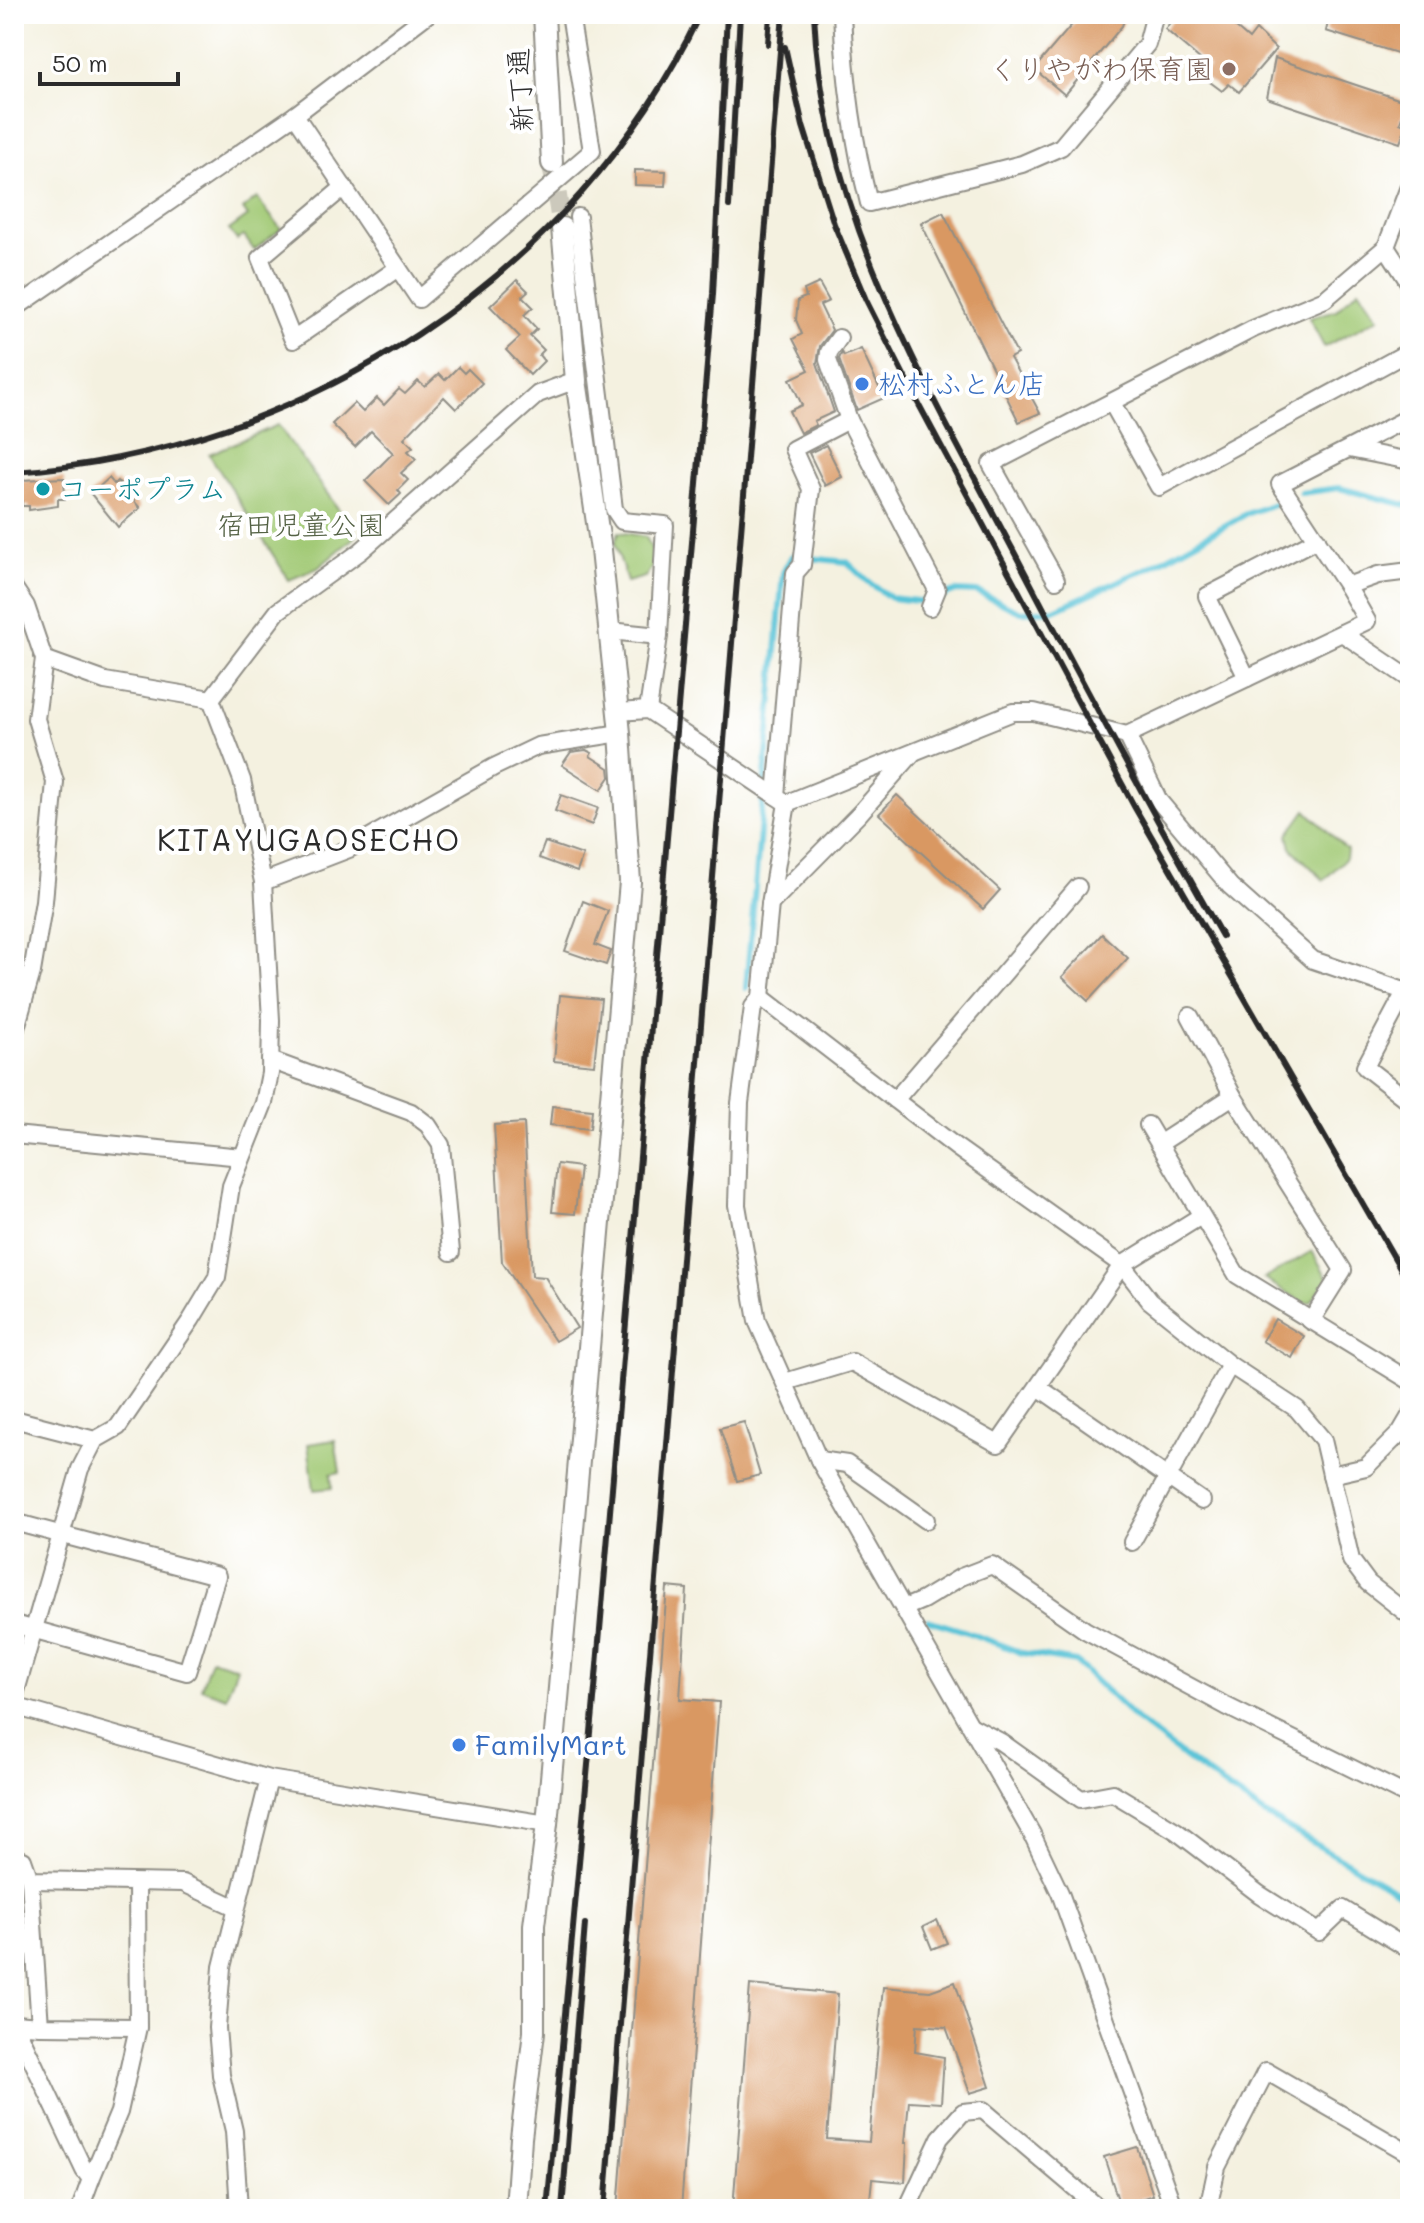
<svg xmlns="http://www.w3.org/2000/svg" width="1424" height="2223" font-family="Mali,'Klee One',sans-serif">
<rect width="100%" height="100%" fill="#fff"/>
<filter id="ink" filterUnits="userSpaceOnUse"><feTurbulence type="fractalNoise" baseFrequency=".0125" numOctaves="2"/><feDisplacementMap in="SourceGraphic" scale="16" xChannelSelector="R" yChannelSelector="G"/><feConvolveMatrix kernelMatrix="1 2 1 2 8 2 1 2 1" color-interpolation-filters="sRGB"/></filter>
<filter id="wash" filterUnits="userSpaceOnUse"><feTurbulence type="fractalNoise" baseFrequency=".006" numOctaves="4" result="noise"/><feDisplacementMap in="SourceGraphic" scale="32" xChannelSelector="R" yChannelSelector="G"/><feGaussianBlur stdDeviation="1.8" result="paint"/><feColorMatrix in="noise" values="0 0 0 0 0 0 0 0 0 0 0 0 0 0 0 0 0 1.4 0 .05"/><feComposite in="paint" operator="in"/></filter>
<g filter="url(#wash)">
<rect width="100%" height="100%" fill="#f4f1e0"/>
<!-- green -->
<g fill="#a1c975" stroke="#667a50" stroke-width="2">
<polygon points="257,198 281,229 254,250 244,236 237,240 229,230 248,216 243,209"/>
<polygon points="1359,289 1379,318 1324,347 1309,318 1336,310"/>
<polygon points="278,425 357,535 318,568 289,580 209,454"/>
<polygon points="619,532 646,537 657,560 645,577 627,582 615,543"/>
<polygon points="1306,810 1347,850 1346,858 1324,880 1291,848 1288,835"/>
<polygon points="1312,1251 1328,1279 1311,1302 1305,1303 1264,1279"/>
<polygon points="335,1440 340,1472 331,1474 332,1488 314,1490 308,1444"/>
<polygon points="211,1659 237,1667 226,1697 201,1688"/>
</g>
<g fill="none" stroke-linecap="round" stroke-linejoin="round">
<!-- stream -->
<g stroke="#5cc4d8" stroke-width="6">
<polyline points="1301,493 1339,488 1410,506"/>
<polyline points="746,988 783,573 792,556 847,562 868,582 891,598 926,602 957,591 977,592 1021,612 1054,610 1150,567 1246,514 1274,504"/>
<polyline points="928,1620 964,1631 1022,1653 1076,1662 1139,1722 1184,1757 1264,1814 1410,1899"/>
</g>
</g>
<g id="blocks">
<!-- building -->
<g fill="#d99862">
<polygon points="1081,14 1126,14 1122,26 1065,95 1034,69"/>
<polygon points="1177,14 1220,14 1249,39 1256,30 1276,49 1239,92 1229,84 1222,91 1202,76 1209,67 1165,29"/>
<polygon points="1330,14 1410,14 1410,57 1326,31"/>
<polygon points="1275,58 1407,102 1400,123 1406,126 1400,143 1267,98"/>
<polygon points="635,170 666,171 665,186 635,185"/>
<polygon points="943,212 1017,354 1010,358 1040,413 1019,422 921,223"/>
<polygon points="517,280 528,291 522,296 533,307 524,315 537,329 530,336 544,350 539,355 544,361 530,375 506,350 520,337 490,306"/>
<polygon points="819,283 829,301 820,305 832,330 820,346 817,363 834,412 814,421 816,425 800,433 789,411 802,405 790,379 809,370 793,339 802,334 796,320 798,300 806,297 804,290"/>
<polygon points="861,349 884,398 857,410 839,359 842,352 844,356"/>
<polygon points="458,367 464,373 468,369 482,383 456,409 444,397 404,438 413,447 408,451 416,459 401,473 408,480 398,490 401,494 389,505 365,481 393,453 371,431 355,447 332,424 354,403 363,412 377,398 384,405 399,389 405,394 418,381 425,387 439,374 445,380"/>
<polygon points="826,445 842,477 825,486 809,453"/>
<polygon points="64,478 65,499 58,499 58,506 29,510 29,506 22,506 21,480"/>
<polygon points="109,478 114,484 117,481 140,508 118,527 91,494"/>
<polygon points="586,750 592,753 590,756 609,768 610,777 601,790 562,765 571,752"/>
<polygon points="561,795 598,808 592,825 555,811"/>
<polygon points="897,795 1000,890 983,909 879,814"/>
<polygon points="545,842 583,855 577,872 539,858"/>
<polygon points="583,901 608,911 595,945 611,951 606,965 565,951"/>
<polygon points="1102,934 1128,958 1088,1001 1062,977"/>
<polygon points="560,995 601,999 594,1065 554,1061"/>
<polygon points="552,1106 592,1110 590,1129 550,1125"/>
<polygon points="524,1123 532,1276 545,1277 577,1328 555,1341 502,1262 494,1125"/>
<polygon points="557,1164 580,1167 575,1214 552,1212"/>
<polygon points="1275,1319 1304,1336 1292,1358 1262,1341"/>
<polygon points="744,1422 760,1475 737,1481 720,1428"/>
<polygon points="667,1587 687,1589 680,1699 719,1702 681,2209 618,2209"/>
<polygon points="937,1920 947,1943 932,1949 923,1927"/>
<polygon points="955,1982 990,2087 970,2093 946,2027 917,2025 915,2052 944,2057 941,2103 909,2101 905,2143 907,2143 905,2182 872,2179 869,2209 733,2209 750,1985 838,1994 827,2139 869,2142 883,1987 930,1991"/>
<polygon points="1137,2147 1153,2195 1120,2206 1104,2157"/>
</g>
</g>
</g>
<g filter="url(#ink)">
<use href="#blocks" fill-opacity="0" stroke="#908e86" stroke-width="2"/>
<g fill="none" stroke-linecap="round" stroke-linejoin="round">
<!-- tertiary-tunnel -->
<polyline stroke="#ccc9bc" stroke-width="20" stroke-dasharray="20 10" stroke-linecap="butt" points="552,164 562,228"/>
<defs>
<g id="minor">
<path d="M842,14C845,78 853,141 869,203L1022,164L1061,147L1147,44L1155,14"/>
<polyline points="295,115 419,299 592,151 570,14"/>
<polyline points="344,187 260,258 293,340 398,268"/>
<polyline points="578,217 614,509 622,521 665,525 659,636 610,631"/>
<polyline points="1386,247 1410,284"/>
<polyline points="14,309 295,115 428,14"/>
<polyline points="839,338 829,352 828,360 849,420 937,590 930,607"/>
<polyline points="1112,403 1159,487 1410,351"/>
<polyline points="1349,449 1410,461"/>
<polyline points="1056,580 991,464 1253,329 1325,299 1386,247 1410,184"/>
<polyline points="1347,586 1378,575 1410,571"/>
<polyline points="14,588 26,606 44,659 36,719 55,782 44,901 32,972 14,1035"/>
<polyline points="1342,633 1410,679"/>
<polyline points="44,659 105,681 211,699"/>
<polyline points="1247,678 1207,596 1317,539"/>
<polyline points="211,699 278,611 361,551 538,394 576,380"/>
<polyline points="648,710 659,636"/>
<polyline points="618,712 648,710 782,800"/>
<polyline points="1127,735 1159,801 1230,886 1313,960 1410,993"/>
<polyline points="776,796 795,573 802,565 811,489 793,449 849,420"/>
<polyline points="787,803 770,904 761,997 753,1007 740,1103 737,1205 757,1321 819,1460 1032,1834 1060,1893 1174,2209"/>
<polyline points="787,803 1013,712 1034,712 1127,735 1367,621 1347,586 1280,484 1410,417"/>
<polyline points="263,882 349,849 494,767 538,746 620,733"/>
<polyline points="770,904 860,813 912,754"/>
<polyline points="1406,990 1365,1067 1410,1102"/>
<polyline points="761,997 956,1147 1122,1265 1150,1301 1230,1365 1297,1409 1323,1440 1351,1560 1368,1583 1410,1616"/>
<polyline points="1190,1016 1233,1096 1343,1270 1311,1321"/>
<polyline points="270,1060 411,1112 428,1125 441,1145 451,1252"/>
<polyline points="895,1100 1078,887"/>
<polyline points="1148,1125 1237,1275 1410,1381"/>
<polyline points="14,1135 242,1157"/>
<polyline points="1159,1144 1233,1096"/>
<polyline points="785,1382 852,1362 998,1444 1122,1265 1201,1216"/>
<polyline points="1038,1387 1202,1501"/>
<polyline points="14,1419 95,1440"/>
<polyline points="819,1460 847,1464 926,1520"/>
<polyline points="1331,1475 1366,1467 1400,1433 1410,1416"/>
<polyline points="14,1522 217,1576 187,1672 14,1624"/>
<polyline points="1132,1542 1230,1365"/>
<polyline points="904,1608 923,1600 961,1577 992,1565 1085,1630 1226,1706 1410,1797"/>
<polyline points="14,1698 80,1469 95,1440 118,1427 191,1320 217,1277 231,1186 264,1103 270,1073 271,1020 263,882 242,780 211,699"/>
<polyline points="14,1706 269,1779 547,1824"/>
<polyline points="971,1726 1001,1742 1081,1799 1113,1793 1176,1831 1259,1894 1319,1932 1343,1909 1410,1950"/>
<polyline points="14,1857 23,1860 30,1880 183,1883 235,1907"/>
<polyline points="30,1880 40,2026"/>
<polyline points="91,2179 119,2112 138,2027"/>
<polyline points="80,2209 91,2179 84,2170 15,2024 40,2026 138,2027 137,1883"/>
<polyline points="239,2209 234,2131 221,2075 217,2028 222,1967 269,1779"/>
<polyline points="907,2209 940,2138 963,2112 983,2110 1100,2209"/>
<polyline points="1208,2209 1217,2167 1266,2071 1410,2154"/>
</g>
<g id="tertiary">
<polyline points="544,14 552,163"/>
<polyline points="516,2209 521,2138 534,2032 534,1925 547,1824 630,882 620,733 601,550 576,380 562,228"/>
</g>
</defs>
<!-- minor casing -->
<use href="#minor" stroke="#908e86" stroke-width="20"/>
<!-- tertiary casing -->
<use href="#tertiary" stroke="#908e86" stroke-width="24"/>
<!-- minor -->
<use href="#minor" stroke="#fff" stroke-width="16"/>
<!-- tertiary -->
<use href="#tertiary" stroke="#fff" stroke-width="20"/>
<!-- rail -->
<g stroke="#2b2b2b" stroke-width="6">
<path d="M814,14C822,208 923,380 1012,548C1080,678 1149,808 1222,936"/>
<polyline points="768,44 770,14"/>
<polyline points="785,47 803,126 834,224 866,300 917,401 1135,808 1410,1285"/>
<polyline points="729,206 740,14"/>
<path d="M14,472C302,452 575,277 700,14"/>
<polyline points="547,2209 595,1689 713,294 727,14"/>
<polyline points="562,2209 585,1924"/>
<polyline points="605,2209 783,14"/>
</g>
</g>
</g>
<!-- markers -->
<circle fill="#8d6e63" stroke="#fff" stroke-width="3" cx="1229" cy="69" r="8"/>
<g fill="#3f7fe0" stroke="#fff" stroke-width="3">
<circle cx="862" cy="384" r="8"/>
<circle cx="459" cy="1745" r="8"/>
</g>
<circle fill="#0f9aa8" stroke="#fff" stroke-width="3" cx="43" cy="489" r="8"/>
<g text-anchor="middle" stroke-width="8" stroke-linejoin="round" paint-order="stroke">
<!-- education labels -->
<g font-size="28" fill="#785e54" stroke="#fff" text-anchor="end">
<text x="1213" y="79">くりやがわ保育園</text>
</g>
<!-- street labels -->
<g font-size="28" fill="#2b2b2b" stroke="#fff">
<text transform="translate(520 90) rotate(-93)" y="10">新丁通</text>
</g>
<!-- shop labels -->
<g font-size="28" fill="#366cbe" stroke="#fff" text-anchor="start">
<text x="878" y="394">松村ふとん店</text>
<text x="475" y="1755">FamilyMart</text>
</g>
<!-- culture labels -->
<g font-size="28" fill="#0d838f" stroke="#fff" text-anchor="start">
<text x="59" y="499">コーポプラム</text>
</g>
<!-- park labels -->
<g font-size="28" fill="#546245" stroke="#fff">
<text x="301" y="535">宿田児童公園</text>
</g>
<!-- neighbourhood labels -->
<g font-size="30" letter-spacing="2" fill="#2b2b2b" stroke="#fff">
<text x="309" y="851">KITAYUGAOSECHO</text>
</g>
</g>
<!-- margin -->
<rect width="1424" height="2223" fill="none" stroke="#fff" stroke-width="48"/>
<!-- scale -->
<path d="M40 72v12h138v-12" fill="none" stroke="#2b2b2b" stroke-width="4"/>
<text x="52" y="72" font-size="24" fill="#2b2b2b" stroke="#ffffff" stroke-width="6" paint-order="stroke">50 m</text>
</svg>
